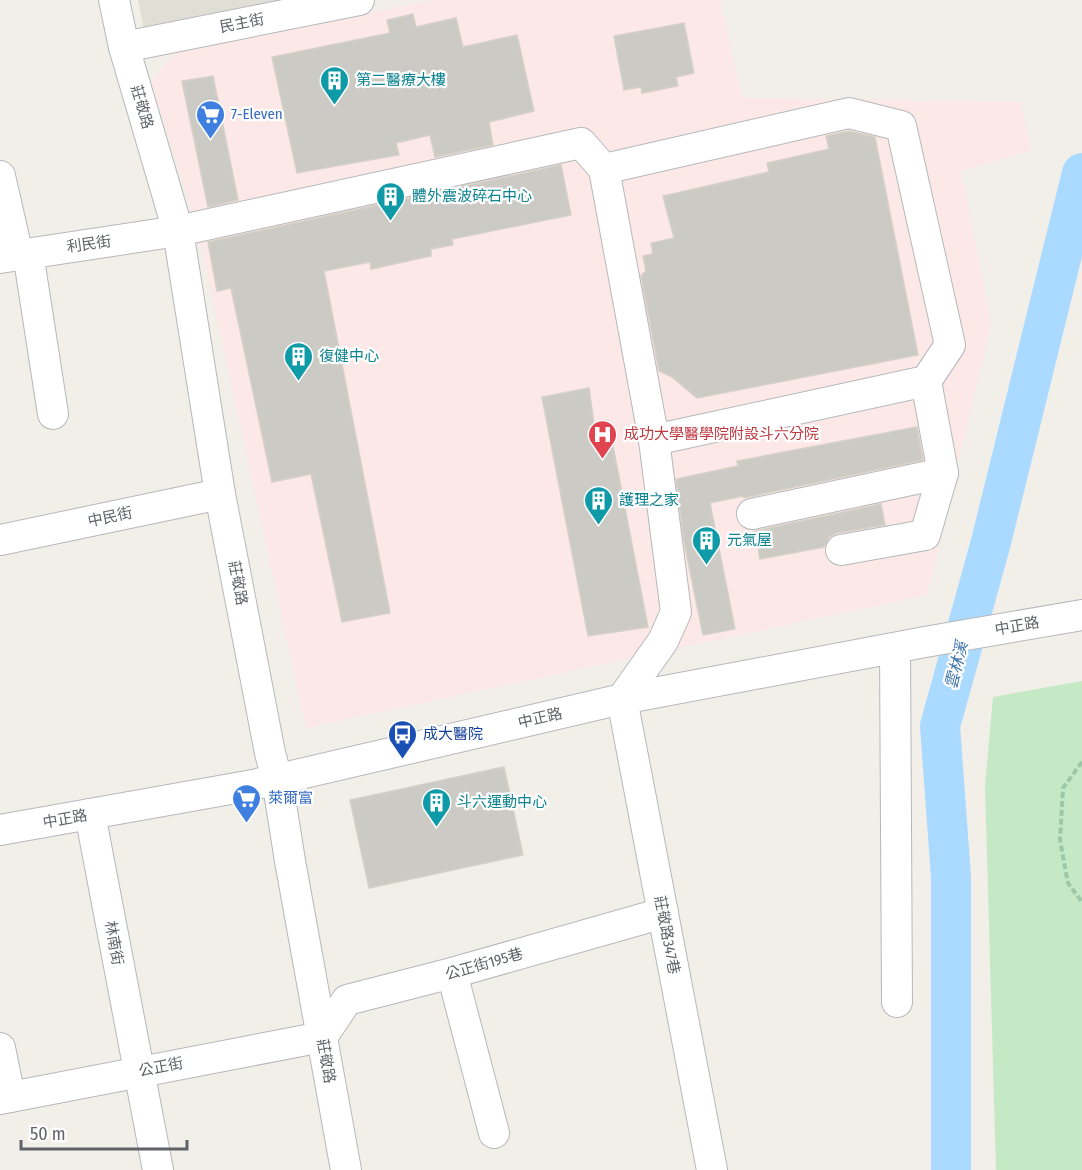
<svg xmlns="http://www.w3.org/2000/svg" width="1082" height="1170" font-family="'Fira Sans Condensed','Noto Sans TC',sans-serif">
<rect width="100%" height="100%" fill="#f1efe8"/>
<!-- education -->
<polygon fill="#e1ded6" points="138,0 299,0 145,34"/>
<!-- medical -->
<polygon fill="#fce8e6" points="433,0 720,0 742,98 1021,102 1031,150 961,171 991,323 927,595 306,728 199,236 151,81 177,52"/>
<!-- green -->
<polygon fill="#c5e8c5" points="1082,681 1082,1170 996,1170 985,786 993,697"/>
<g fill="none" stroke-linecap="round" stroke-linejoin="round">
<!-- river -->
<polyline stroke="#aadaff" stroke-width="40" points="951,1170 951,877 940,726 991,542 1082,173"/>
</g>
<!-- building -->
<g fill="#cccac5" stroke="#d6d1c6" stroke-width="1.5">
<polygon points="413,14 416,27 456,18 463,47 517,35 534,111 489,122 493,145 435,157 430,135 396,143 399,155 297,173 272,57 390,33 387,20"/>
<polygon points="684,23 694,73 676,77 678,86 642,93 641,87 624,90 614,36"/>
<polygon points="213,76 238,200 208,207 182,81"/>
<polygon points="849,131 875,137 918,355 697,398 672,377 659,371 641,276 646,271 643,256 653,254 651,243 674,238 663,196 769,172 767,163 829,149 826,136"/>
<polygon points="561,165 571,215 452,239 453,245 431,249 431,256 371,269 370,262 324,271 390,613 342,622 311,474 272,482 231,288 217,291 208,242"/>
<polygon points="589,388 594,424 608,420 648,627 588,636 542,397"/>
<polygon points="917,427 923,460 748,497 744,498 743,496 710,503 735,629 703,635 684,542 676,479 738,466 737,461"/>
<polygon points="881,504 885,525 837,533 829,537 824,547 760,559 755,531"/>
<polygon points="504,767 523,855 369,888 350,800"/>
</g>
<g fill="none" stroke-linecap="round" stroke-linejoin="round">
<defs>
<g id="minor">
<polyline points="114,0 124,47 178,231 220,494 270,753 277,779 290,861 346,1170"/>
<polyline points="124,47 359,0"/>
<polyline points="604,169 849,113 901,126 950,345 926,381 654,440"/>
<polyline points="0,176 18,255"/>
<polyline points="28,253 53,414"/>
<polyline points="0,258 178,231 581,143 604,169 654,440 676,612 663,641 622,699 712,1170"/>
<polyline points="752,514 943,473"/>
<polyline points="0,540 220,494"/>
<polyline points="841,550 925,535 943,473 926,381"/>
<polyline points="895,648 897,1002"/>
<polyline points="90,814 158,1170"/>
<polyline points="0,830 253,785 622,699 925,642 1082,615"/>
<polyline points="452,973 494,1133"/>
<polyline points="0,1048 10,1097"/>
<polyline points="0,1099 322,1037 347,1000 452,973 663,913"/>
</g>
</defs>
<!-- minor casing -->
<use href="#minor" stroke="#b5b8bc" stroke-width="32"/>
<!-- path -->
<polyline stroke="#9cc7a9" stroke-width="4" stroke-dasharray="6 3" stroke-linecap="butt" points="1082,762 1063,788 1060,840 1068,883 1082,902"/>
<!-- minor -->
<use href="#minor" stroke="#fff" stroke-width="30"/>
</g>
<!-- icons -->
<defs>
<symbol id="building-pin" viewBox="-11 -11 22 30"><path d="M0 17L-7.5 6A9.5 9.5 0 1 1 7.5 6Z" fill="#0f9aa8" stroke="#fff"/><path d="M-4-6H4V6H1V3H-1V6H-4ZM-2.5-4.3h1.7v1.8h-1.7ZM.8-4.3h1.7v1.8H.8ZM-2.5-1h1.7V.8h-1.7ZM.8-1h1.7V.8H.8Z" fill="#fff"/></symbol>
<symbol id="supermarket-pin" viewBox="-11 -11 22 30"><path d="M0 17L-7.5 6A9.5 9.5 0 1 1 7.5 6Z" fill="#3f7fe0" stroke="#fff"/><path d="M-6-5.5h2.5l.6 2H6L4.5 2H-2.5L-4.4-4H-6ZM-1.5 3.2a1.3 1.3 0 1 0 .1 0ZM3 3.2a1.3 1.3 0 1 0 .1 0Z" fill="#fff"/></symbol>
<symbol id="hospital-pin" viewBox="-11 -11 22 30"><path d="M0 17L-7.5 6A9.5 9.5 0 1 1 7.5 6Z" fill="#e0444e" stroke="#fff"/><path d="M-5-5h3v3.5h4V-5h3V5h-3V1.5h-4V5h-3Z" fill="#fff"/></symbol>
<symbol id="bus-pin" viewBox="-11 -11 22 30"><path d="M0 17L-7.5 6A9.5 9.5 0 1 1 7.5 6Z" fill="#1a4fb4" stroke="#fff"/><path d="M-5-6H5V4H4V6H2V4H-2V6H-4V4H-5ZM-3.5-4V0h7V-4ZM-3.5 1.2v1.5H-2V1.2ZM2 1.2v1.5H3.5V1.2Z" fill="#fff"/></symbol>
</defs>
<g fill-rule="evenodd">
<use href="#building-pin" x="318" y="64" width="33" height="45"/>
<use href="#supermarket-pin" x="194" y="98" width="33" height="45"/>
<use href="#building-pin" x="374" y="180" width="33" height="45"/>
<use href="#building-pin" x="282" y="340" width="33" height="45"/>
<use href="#hospital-pin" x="586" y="418" width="33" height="45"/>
<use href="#building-pin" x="582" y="484" width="33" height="45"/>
<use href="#building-pin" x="690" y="524" width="33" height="45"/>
<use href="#bus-pin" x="386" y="718" width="33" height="45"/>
<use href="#supermarket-pin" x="230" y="782" width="33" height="45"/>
<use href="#building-pin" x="420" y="786" width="33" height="45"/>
</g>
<g text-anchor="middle" stroke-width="4.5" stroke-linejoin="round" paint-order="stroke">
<!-- street labels -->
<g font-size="15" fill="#5f6368" stroke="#fff">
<text transform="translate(242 23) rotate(-11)" y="5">民主街</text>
<text transform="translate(142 107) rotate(74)" y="5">莊敬路</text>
<text transform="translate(89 244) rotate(-8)" y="5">利民街</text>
<text transform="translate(110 517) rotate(-12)" y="5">中民街</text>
<text transform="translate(238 583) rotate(79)" y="5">莊敬路</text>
<text transform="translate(1017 626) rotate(-10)" y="5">中正路</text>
<text transform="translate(540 718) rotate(-13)" y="5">中正路</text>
<text transform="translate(65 819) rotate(-10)" y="5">中正路</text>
<text transform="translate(667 935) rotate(79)" y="5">莊敬路347巷</text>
<text transform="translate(114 943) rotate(80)" y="5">林南街</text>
<text transform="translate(484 964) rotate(-16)" y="5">公正街195巷</text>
<text transform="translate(326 1061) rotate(80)" y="5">莊敬路</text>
<text transform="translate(161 1067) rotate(-11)" y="5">公正街</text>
</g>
<!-- culture labels -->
<g font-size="15" fill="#0d838f" stroke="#fff" text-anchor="start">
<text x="356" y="85">第二醫療大樓</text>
<text x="412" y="201">體外震波碎石中心</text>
<text x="319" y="361">復健中心</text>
<text x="619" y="505">護理之家</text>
<text x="727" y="545">元氣屋</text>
<text x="457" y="807">斗六運動中心</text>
</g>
<!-- shop labels -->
<g font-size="15" fill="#366cbe" stroke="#fff" text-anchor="start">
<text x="231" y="119">7-Eleven</text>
<text x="268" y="803">萊爾富</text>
</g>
<!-- health labels -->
<g font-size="15" fill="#be3a42" stroke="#fff" text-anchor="start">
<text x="624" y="439">成功大學醫學院附設斗六分院</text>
</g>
<!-- transit labels -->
<g font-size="15" fill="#164399" stroke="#fff" text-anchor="start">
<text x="423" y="739">成大醫院</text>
</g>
<!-- water labels -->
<g font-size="16" font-style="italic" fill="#4174aa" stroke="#fff">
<text transform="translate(956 665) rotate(-76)" y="6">雲林溪</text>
</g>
</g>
<!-- scale -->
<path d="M21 1140v9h166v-9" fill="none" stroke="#5f6368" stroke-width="3"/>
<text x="30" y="1140" font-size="18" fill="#5f6368" stroke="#ffffff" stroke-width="4.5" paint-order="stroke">50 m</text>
</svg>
